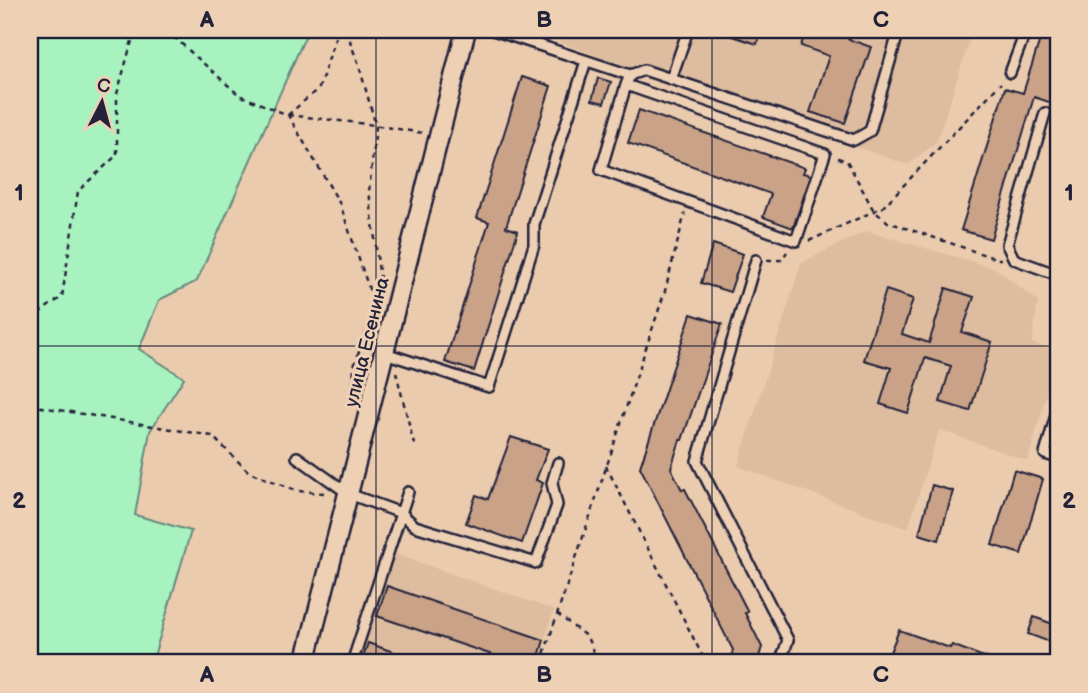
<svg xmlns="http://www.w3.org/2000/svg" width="1088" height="693" font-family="'Balsamiq Sans',sans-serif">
<rect width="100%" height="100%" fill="#ebcbae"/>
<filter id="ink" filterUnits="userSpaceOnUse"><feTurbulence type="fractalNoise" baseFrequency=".0143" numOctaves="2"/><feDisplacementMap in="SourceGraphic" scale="14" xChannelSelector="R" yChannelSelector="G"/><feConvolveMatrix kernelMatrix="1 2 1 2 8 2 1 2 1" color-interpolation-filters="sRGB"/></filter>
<g filter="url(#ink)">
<!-- built -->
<g fill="#ddbca0">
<polygon points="525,30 973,30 937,141 908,165"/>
<polygon points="866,231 995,268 1038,301 1032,343 1058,351 1028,461 939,430 908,529 738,466 801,263"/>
<polygon points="384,550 554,610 537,663 346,663"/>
</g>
<!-- green -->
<polygon fill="#a8f2c0" stroke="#658a7e" stroke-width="2" points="30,30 308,30 197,281 159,300 139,349 184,378 150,431 135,515 191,531 152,663 30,663"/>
<!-- building -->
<g fill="#c9a287" stroke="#22223b" stroke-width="2">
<polygon points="720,30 761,30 757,44 720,32"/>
<polygon points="806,30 851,30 848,39 871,47 845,123 810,112 829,56 801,46"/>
<polygon points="1043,30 1058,30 1058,85 1052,103 1034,97 991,239 961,230 1005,88 1023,93"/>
<polygon points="522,77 551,86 506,227 518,231 474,371 445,362 489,222 477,218"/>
<polygon points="598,78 611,82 604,103 592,100"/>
<polygon points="639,110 805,168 803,173 811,175 793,228 763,217 771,194 628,143"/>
<polygon points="713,244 743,254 730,292 701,283"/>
<polygon points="946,288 974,297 962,332 992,342 970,411 940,402 951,366 925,358 908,413 880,404 891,368 864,360 886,290 913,299 902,334 929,343"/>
<polygon points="691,314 722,324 682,440 680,440 671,468 682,490 685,489 748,612 745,613 762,647 757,663 729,663 733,650 640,467"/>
<polygon points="511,437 548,449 536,480 543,483 522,543 466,523 476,495 488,499"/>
<polygon points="1014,470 1043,479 1021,554 992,545"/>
<polygon points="932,485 953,491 939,540 919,534"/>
<polygon points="387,586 544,640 537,663 516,663 377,616"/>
<polygon points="1034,617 1058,626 1058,645 1028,634"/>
<polygon points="899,630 950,648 952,645 997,662 997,663 905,663 888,657"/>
<polygon points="368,643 419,661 419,663 361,663"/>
</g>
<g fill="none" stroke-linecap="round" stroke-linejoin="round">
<defs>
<g id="service">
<polyline points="493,30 630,75 626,85 601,170 796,241 825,154 626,85"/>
<polyline points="1010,73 1026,30"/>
<polyline points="630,75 644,70 854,140 870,131 899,30"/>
<polyline points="671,79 688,30"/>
<polyline points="1045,113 1007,245 1014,259 1058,275"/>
<polyline points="756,260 697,461 788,640 780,663"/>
<polyline points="385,353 489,387 534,245 534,224 586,61"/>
<polyline points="1058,408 1045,454 1058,458"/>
<polyline points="297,457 349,494 401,513 415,526 536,563 557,505 552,483 558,463"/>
<polyline points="352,663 408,492"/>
</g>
<polyline id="minor" points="305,663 466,30"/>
</defs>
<!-- service casing -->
<use href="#service" stroke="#22223b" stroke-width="14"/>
<!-- minor casing -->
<use href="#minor" stroke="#22223b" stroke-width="23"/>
<!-- path -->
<g stroke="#22223b" stroke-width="2.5" stroke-dasharray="5 5" stroke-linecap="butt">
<polyline points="166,30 239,95 288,115 340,204 377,312"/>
<polyline points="348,30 351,45 358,62 376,126 369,191 381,288 354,366 352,405"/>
<polyline points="288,115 367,124 423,133"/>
<polyline points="288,115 319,88 338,30"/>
<polyline points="838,158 847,161 874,211 888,222 997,259 1001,259"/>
<polyline points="809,241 883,207 1001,83"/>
<polyline points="767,260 781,260 787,252"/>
<polyline points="30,319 62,297 78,191 117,155 117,94 135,30"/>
<polyline points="396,372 415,448"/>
<polyline points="30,405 212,436 249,472 298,491 324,493"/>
<polyline points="606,466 706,663"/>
<polyline points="557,614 587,637 598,663"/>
<polyline points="541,663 665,291 685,213"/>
</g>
<!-- service -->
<use href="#service" stroke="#eed1b5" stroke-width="9"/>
<!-- minor -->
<use href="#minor" stroke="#eed1b5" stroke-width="18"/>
</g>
</g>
<!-- grid -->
<path fill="none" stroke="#22223b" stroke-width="2" stroke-opacity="0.55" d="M376,30V663M712,30V663M30,346H1058"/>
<g text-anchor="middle" stroke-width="6" stroke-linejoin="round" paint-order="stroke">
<!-- street labels -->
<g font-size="19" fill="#22223b" stroke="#eed1b5">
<text transform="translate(366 342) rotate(-76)" y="7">улица Есенина</text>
</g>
</g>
<!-- margin -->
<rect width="1088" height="693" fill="none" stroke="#eed1b5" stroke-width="77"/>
<!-- north arrow -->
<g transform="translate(102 102) rotate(6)" stroke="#eed1b5" stroke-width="5" paint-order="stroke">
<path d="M0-5L12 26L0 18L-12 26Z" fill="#22223b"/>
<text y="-10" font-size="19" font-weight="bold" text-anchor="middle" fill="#22223b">С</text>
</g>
<rect x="38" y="38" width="1012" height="616" fill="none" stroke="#22223b" stroke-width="2.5"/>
<g font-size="23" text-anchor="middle" font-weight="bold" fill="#22223b">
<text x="207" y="27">A</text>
<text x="544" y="27">B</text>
<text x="881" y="27">C</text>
<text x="19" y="200">1</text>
<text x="1069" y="200">1</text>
<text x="19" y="508">2</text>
<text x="1069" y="508">2</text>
<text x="207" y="682">A</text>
<text x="544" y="682">B</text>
<text x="881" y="682">C</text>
</g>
</svg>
